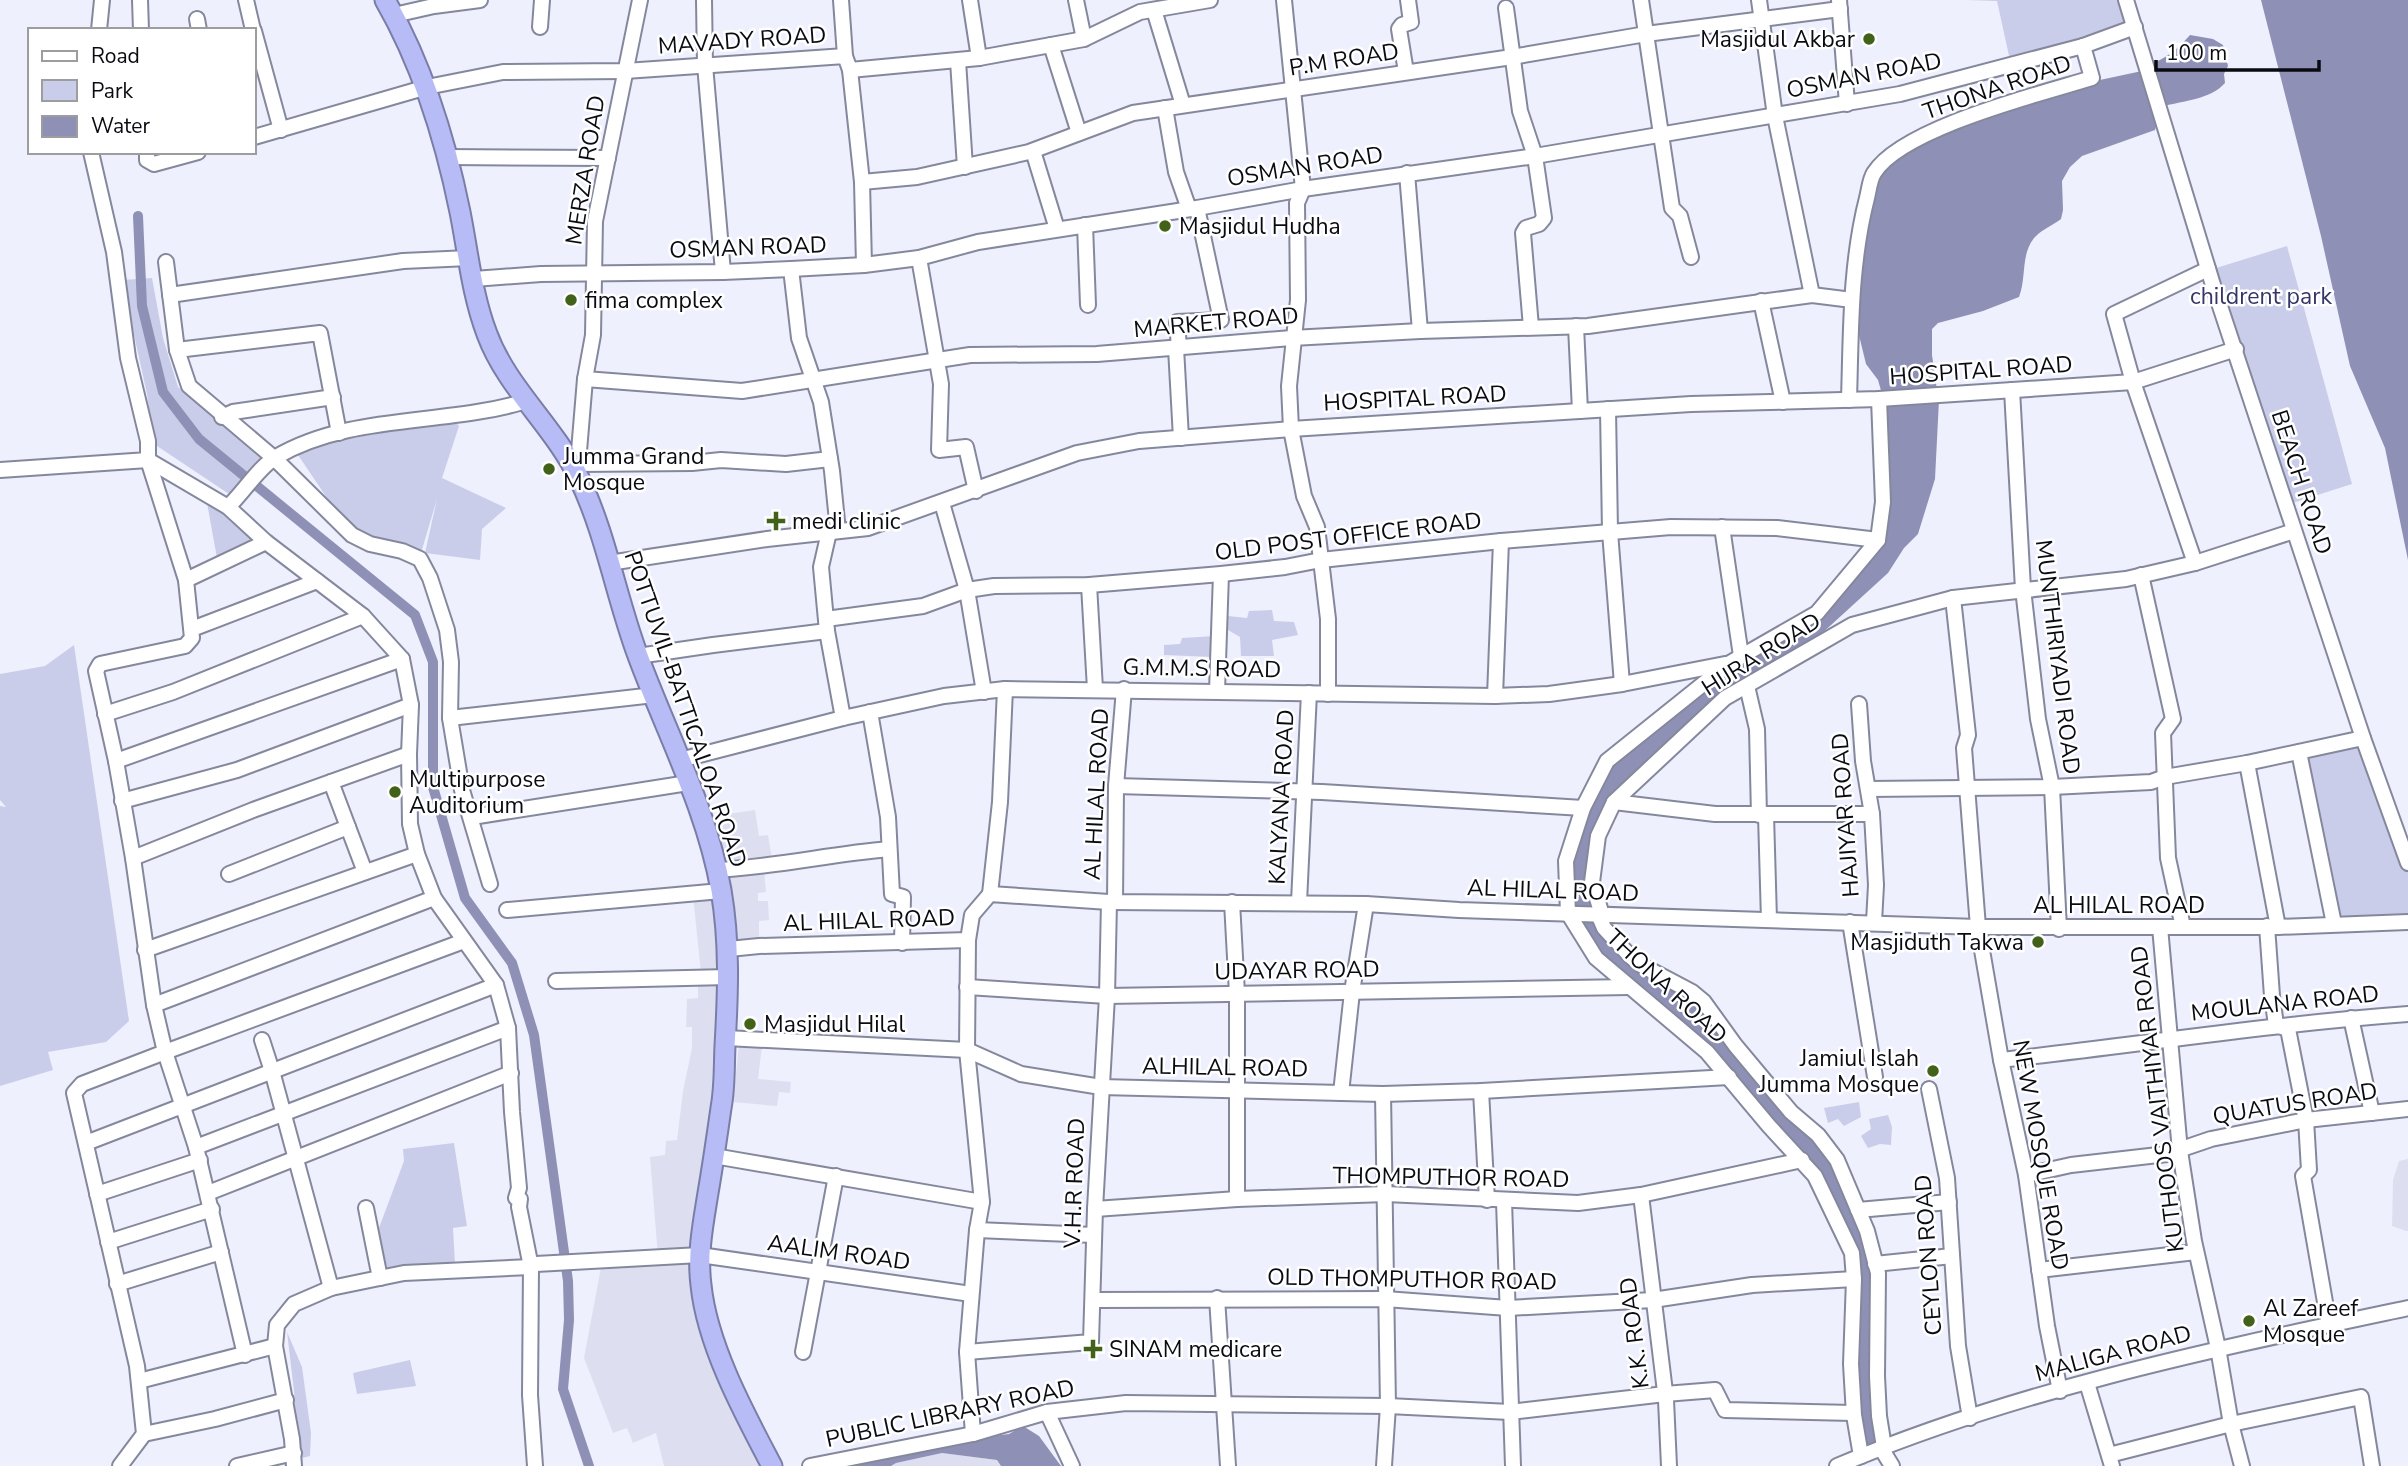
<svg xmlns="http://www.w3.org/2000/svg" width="2408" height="1466" font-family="'Nunito Sans',sans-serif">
<rect width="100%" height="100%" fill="#eef0fe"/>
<!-- built -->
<g fill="#dddff1">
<polygon points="755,810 759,836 768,835 773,865 722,873 714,816"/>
<polygon points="764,869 766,892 758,893 758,901 768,901 769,920 759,921 759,946 733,947 730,873"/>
<polygon points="716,895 724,973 701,973 693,896"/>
<polygon points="698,981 724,981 721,1047 693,1252 658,1257 650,1157 665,1155 666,1141 677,1140 683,1091 692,1048 692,1027 686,1027 687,999 698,998"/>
<polygon points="739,1044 762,1046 758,1079 791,1082 790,1093 779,1092 777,1106 733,1102"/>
<polygon points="2408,1159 2408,1231 2406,1231 2392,1226 2393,1180 2399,1161"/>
<polygon points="695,1261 767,1466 664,1466 656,1433 633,1443 627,1428 613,1433 584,1358 601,1267"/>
<polygon points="942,1453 997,1460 1001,1466 891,1466 896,1463"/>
</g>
<!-- green -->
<g fill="#cacde9">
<polygon points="1966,0 2126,0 2135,27 2011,65 1997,1"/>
<polygon points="2287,246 2352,484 2286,505 2213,269"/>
<polygon points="152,278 163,338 178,387 267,459 229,494 154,444 147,394 122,280"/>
<polygon points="453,419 459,426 442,478 506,508 482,529 480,560 425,553 437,499 421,553 352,535 294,449"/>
<polygon points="207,503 259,540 217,558"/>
<polygon points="1272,610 1274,621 1294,622 1298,635 1272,640 1274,656 1241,656 1240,637 1228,630 1228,616 1247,618 1249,611"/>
<polygon points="1215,636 1213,657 1164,655 1164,645 1180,644 1182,638"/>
<polygon points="74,645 129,1021 106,1042 48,1052 53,1070 0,1086 0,806 6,807 0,800 0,674 45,666"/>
<polygon points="2363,738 2408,863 2408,922 2334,924 2299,752"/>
<polygon points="1859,1102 1861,1117 1844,1126 1838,1119 1828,1123 1824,1108"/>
<polygon points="1888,1115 1892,1127 1891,1145 1880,1144 1868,1148 1861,1136 1871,1129 1869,1119"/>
<polygon points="454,1143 467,1226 453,1228 455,1264 386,1270 378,1241 379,1228 404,1161 403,1149"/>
<polygon points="287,1332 302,1367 311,1433 310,1456 302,1458 298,1456 294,1391"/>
<polygon points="410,1360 416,1386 357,1394 353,1373"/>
</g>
<!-- water -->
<g fill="#8e91b5">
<polygon points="2261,0 2408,0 2408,560 2385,448 2350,366 2321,236"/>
<path d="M2190,35L2213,39L2223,45L2228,66L2224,74L2225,83C2211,99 2183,101 2164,106L2147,65C2166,59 2177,50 2190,35Z"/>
<path d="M2142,71L2160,112L2155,130L2082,156L2070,167L2062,181L2063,210L2061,219C2053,225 2043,229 2036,236C2020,252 2027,277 2019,297L1983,311L1938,323L1932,329V355L1937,390L1882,394L1878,380L1866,364L1856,323L1874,174L1927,141L2053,90Z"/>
<polygon points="1939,400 1935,479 1918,534 1904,548 1888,573 1819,636 1747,686 1722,691 1700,721 1645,766 1598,836 1590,895 1604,928 1639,965 1692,992 1820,1138 1871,1246 1882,1446 1861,1456 1852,1251 1814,1175 1725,1073 1596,958 1568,908 1566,866 1605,764 1728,664 1808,623 1878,540 1884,405"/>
<polygon points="1023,1426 1039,1436 1061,1466 1001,1466 997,1460 942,1453 896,1463 891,1466 845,1466 960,1440 1009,1434"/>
</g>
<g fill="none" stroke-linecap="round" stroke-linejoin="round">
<!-- canal -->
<polyline stroke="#8e91b5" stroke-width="10" points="138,216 142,306 163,392 199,439 415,615 433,662 433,787 465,898 512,963 534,1035 568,1281 569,1320 563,1389 589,1466"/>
<defs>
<g id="minor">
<polyline points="140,0 141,30"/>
<polyline points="246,0 253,30"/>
<polyline points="704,0 705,65 723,272"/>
<polyline points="841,0 845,56"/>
<polyline points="970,0 979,58"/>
<polyline points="1076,0 1084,39"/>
<polyline points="1284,0 1303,189 1297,203 1298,300 1289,386 1291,429 1304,496 1317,527 1321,560 1328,619 1328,694"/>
<polyline points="1641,0 1672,208 1680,216 1691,257"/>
<polyline points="1759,0 1775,116 1812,295"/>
<polyline points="1839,0 1847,104"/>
<polyline points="2126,0 2213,285 2363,738 2408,863"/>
<polyline points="1506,8 1520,111 1535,156 1544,218 1539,224 1526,228 1523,233 1531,327"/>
<polyline points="1154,10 1183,105"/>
<polyline points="394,15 434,6 480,0"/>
<polyline points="197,19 199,30"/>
<polyline points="540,27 542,0"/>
<polyline points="99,30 102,0"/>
<polyline points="254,31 281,130"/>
<polyline points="1051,45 1079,133"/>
<polyline points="958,61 965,167"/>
<polyline points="850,70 862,182 864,265"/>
<polyline points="1406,72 1399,29 1402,25 1411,22 1408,0"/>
<polyline points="1165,108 1176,172 1189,209"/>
<polyline points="254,137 427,87 503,72 625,71 845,56 850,70 979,58 1084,39 1140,12 1210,0"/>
<polyline points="1033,151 1057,229"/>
<polyline points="147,152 147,160 154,164 198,152"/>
<polyline points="447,157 608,158"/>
<polyline points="1407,173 1420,331"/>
<polyline points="862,182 917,177 1029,152 1133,113 1512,57 1646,34 1840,9"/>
<polyline points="1085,225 1088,305"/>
<polyline points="919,258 941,384 939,450 966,447 976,491"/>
<polyline points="166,262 177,350 189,386 274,458 352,535 370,544 402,551 420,559 430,578 447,630 451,662 450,718 462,790 490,884"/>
<polyline points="791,269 799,338 821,402 832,471 838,531"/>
<polyline points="474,279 541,274 723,272 791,269 864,265 919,258 978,242 1197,208 1303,189 1535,156 1900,94 2083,46 2135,27"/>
<polyline points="170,295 403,261 469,258"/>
<polyline points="1761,301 1783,402"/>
<polyline points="1576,326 1580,411"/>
<polyline points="1176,348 1181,438"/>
<polyline points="1179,348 1177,322 1221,320 1197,208"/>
<polyline points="177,350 320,333 339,433"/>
<polyline points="585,379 742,391 970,355 1097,354 1292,338 1420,331 1588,326 1812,295 1852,300"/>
<polyline points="2012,390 2023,589 2038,719 2052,787 2059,929"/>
<path d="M1849,400C1851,333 1850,264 1867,198C1869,190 1870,179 1874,173C1902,128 2040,94 2092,78L2083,46"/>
<polyline points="1608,409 1610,532 1622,684"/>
<polyline points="222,417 233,412 333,397"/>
<polyline points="148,460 228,507 266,542 363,616 402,659 411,705 409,754 410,824 417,854 434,898 496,985 508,1028 512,1112 519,1188 516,1198 520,1199 519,1207 531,1267 530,1395 535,1466"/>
<polyline points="578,464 692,463 721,460 786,464 830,459"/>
<polyline points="0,470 148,460 148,441 128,358 114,252 91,152"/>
<polyline points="577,475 585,379 593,335 595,221 640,0"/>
<polyline points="942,503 967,590 984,692"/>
<path d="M228,507C243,493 259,467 276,457C351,413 445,426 526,401"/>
<polyline points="1722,527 1741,656"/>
<polyline points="829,532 821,567 827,631 843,718"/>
<polyline points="609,563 767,539 868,528 1077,453 1139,441 1291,429 1691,404 1879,399 2133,382 2236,349"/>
<polyline points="2195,563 2133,382 2114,314 2208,269"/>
<polyline points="2141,575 2173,719 2163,733 2168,858 2183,927"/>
<polyline points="186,580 266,542"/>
<polyline points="1089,585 1095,689"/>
<polyline points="1953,598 1968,735 1964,748 1978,927 2001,1060 2026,1175 2047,1326 2060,1391"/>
<polyline points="826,619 923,606 967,590 994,586 1089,585 1221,574 1285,567 1321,560 1501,541 1671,527 1777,528 1878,540"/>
<polyline points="192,629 317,581"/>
<polyline points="638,656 713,645 827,631"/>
<polyline points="1747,686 1757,729 1759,815"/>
<polyline points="1217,691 1221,574"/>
<polyline points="1495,696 1501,541"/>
<polyline points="1859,704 1863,761 1872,814 1876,885 1874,922"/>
<polyline points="870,712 888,817 892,894 903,897 902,943"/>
<polyline points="105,714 173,692 363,616"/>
<polyline points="450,718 654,695"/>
<polyline points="2299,752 2334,924"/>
<polyline points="680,760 843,718 944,696 1005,689 1495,696 1549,694 1622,684 1725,664"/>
<polyline points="116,761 402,659"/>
<polyline points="2247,763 2278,927"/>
<polyline points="331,782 365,872"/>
<polyline points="1116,786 1322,792 1583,808"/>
<polyline points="1869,789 2052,787 2151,782 2165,777 2247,763 2363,738"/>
<polyline points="122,801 237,770 411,705"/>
<polyline points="1614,802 1715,814 1872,814"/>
<polyline points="1766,815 1769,920"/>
<polyline points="472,817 688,783"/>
<polyline points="133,858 253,810 409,754"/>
<path d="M717,870C775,867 831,854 889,849"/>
<polyline points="229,874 348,827"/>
<polyline points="990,894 1000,802 1005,689"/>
<polyline points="1115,902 1116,786 1124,689"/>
<polyline points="1232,902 1237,994 1237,1199"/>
<polyline points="1299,902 1309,693"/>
<polyline points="507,910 721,891"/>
<polyline points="1598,914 1604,928 1630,956 1641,965 1692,992 1704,1002 1735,1045 1791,1112 1818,1135 1837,1160 1867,1231 1878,1273 1877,1376 1879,1416 1884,1447"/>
<polyline points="1602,915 1592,882 1598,836 1614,802 1725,698 1852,625 1953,598 2126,579 2195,563 2294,531"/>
<polyline points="1850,922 1875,1077"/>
<polyline points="2267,926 2272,996 2276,1025 2288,1029 2306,1120 2309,1170 2303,1176 2329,1325"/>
<polyline points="2160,927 2180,1151 2194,1241 2218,1348 2231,1424 2242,1466"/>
<polyline points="968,940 967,1050 982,1202 977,1230 967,1352 973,1434"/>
<polyline points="729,949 759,946 968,940 972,915 990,894 1109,902 1366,904 1459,910 1978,927 2278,927 2408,922"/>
<polyline points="145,950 417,854"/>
<polyline points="556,981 729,977"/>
<polyline points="967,987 1107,996 1629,987"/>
<polyline points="154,1005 434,898"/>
<polyline points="2351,1018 2372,1113"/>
<polyline points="726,1038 967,1050 1021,1074 1101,1087 1383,1094 1481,1091 1729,1077"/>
<polyline points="262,1040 272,1071 331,1288"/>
<path d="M2001,1060C2137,1045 2272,1024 2408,1014"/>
<polyline points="1929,1089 1947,1178 1958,1346 1970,1418"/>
<polyline points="1481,1091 1487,1200"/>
<polyline points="1341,1093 1352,992 1366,904"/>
<polyline points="1383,1094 1388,1406 1384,1466"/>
<polyline points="86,1143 496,985"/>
<polyline points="196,1147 508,1028"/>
<polyline points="714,1156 982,1202"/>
<polyline points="2026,1175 2071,1165 2167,1154 2211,1139 2306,1120 2408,1109"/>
<polyline points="208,1193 511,1073"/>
<polyline points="97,1194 200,1160"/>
<polyline points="1641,1195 1666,1400 1669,1466"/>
<polyline points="1504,1201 1513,1466"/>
<polyline points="366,1208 380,1278"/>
<polyline points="1095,1209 1237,1199 1386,1194 1578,1203 1641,1195 1802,1160"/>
<polyline points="1858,1210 1949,1202"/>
<polyline points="977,1230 1094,1235"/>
<polyline points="108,1242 212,1209"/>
<polyline points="1875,1264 1952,1256"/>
<polyline points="2039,1270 2196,1252"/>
<polyline points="117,1284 221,1252"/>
<polyline points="1217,1298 1228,1466"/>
<polyline points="1093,1300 1385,1299 1508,1308 1653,1300 1752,1285 1854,1279"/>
<polyline points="803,1352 836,1176"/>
<polyline points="967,1352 1091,1342 1095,1209 1107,996 1109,902"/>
<polyline points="245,1355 196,1147 165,1052 464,941"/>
<polyline points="139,1381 275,1346"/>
<polyline points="2087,1383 2112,1466"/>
<polyline points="1047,1412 1072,1466"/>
<polyline points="144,1434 215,1419 286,1400"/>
<polyline points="1881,1448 1892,1466"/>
<polyline points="2109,1455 2231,1424 2361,1397 2372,1466"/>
<polyline points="1861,1456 1854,1415 1851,1364 1854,1279 1852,1253 1815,1176 1769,1126 1707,1052 1596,958 1568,913 1566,861 1583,808 1607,761 1728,664 1817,613 1878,540 1883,502 1879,399"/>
<polyline points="120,1466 144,1434 137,1366 74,1093 82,1084 165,1052 154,1005 133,858 116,761 96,671 100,664 185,646 192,638 186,580 148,460"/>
<polyline points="237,1466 294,1453"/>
<polyline points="294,1466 292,1439 275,1346 277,1325 294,1304 331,1288 404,1273 531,1267 536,1264 700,1255 971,1294"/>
<polyline points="810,1466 973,1434 1047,1412 1126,1403 1388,1406 1510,1412 1665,1394 1715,1390 1725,1410 1853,1413"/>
<path d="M1837,1466C2019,1389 2215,1349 2408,1308"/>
</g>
<path id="highway" d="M385,0C423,66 445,138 460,212C468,252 472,295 487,334C507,388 554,426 579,478C606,534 616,597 638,656C666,732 707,809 721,890C730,942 728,993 725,1046C724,1066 725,1087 721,1108C717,1136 713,1164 708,1193C703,1224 697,1254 701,1285C707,1345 744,1413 772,1466"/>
</defs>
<!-- minor casing -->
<use href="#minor" stroke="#85889d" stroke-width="18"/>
<!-- highway casing -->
<use href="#highway" stroke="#7a7ea7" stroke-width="23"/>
<!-- minor -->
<use href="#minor" stroke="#fff" stroke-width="14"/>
<!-- highway -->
<use href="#highway" stroke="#b7bcf7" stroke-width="19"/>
</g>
<!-- markers -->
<g fill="#416218" stroke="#fff" stroke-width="2.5">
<circle cx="1869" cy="39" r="7"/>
<circle cx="1165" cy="226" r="7"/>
<circle cx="571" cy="300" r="7"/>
<circle cx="549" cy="469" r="7"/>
<path d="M772.5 510.5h7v7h7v7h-7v7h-7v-7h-7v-7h7z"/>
<circle cx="395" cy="792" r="7"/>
<circle cx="2038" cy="942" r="7"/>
<circle cx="750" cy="1024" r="7"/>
<circle cx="1933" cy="1071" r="7"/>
<circle cx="2249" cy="1321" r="7"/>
<path d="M1089.5 1338.5h7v7h7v7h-7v7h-7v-7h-7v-7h7z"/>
</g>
<g text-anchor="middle" stroke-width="5" stroke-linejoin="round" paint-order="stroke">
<!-- poi labels -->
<g font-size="23" fill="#0a0b12" stroke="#fff" text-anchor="start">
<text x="1855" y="47" text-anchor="end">Masjidul Akbar</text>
<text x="1179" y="234">Masjidul Hudha</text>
<text x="585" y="308">fima complex</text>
<text x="563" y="464">Jumma Grand<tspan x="563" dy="26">Mosque</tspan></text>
<text x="792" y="529">medi clinic</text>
<text x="409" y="787">Multipurpose<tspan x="409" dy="26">Auditorium</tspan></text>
<text x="2024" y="950" text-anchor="end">Masjiduth Takwa</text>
<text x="764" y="1032">Masjidul Hilal</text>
<text x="1919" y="1066" text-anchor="end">Jamiul Islah<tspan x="1919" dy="26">Jumma Mosque</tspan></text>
<text x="2263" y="1316">Al Zareef<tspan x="2263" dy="26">Mosque</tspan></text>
<text x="1109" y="1357">SINAM medicare</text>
</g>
<!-- street labels -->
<g font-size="23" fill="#0a0b12" stroke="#fff">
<text transform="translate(742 40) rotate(-4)" y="8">MAVADY ROAD</text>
<text transform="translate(1344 59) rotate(-9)" y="8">P.M ROAD</text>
<text transform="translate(1864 75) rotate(-11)" y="8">OSMAN ROAD</text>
<text transform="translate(1997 87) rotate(-19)" y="8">THONA ROAD</text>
<text transform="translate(1305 166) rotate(-9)" y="8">OSMAN ROAD</text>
<text transform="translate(585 170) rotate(-81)" y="8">MERZA ROAD</text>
<text transform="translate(748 247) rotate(-2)" y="8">OSMAN ROAD</text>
<text transform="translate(1216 322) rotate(-5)" y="8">MARKET ROAD</text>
<text transform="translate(1981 370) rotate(-4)" y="8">HOSPITAL ROAD</text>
<text transform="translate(1415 398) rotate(-3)" y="8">HOSPITAL ROAD</text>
<text transform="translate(2302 482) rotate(72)" y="8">BEACH ROAD</text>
<text transform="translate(1348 536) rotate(-7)" y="8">OLD POST OFFICE ROAD</text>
<text transform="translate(1761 654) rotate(-32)" y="8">HIJRA ROAD</text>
<text transform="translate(2058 657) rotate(83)" y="8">MUNTHIRIYADI ROAD</text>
<text transform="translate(1202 668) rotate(1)" y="8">G.M.M.S ROAD</text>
<text transform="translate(686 709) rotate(71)" y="8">POTTUVIL-BATTICALOA ROAD</text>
<text transform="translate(1096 794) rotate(-87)" y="8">AL HILAL ROAD</text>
<text transform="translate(1281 797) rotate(-87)" y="8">KALYANA ROAD</text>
<text transform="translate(1845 815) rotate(-94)" y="8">HAJIYAR ROAD</text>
<text transform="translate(1553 890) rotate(2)" y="8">AL HILAL ROAD</text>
<text x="2119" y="913">AL HILAL ROAD</text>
<text transform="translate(869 920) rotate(-2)" y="8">AL HILAL ROAD</text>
<text transform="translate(1297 970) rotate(-1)" y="8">UDAYAR ROAD</text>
<text transform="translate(1667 986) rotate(43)" y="8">THONA ROAD</text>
<text transform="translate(2285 1003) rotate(-6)" y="8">MOULANA ROAD</text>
<text transform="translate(1225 1067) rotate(1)" y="8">ALHILAL ROAD</text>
<text transform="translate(2157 1099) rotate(-97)" y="8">KUTHOOS VAITHIYAR ROAD</text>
<text transform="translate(2295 1103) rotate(-9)" y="8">QUATUS ROAD</text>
<text transform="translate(2041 1155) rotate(80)" y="8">NEW MOSQUE ROAD</text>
<text transform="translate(1451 1177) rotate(1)" y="8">THOMPUTHOR ROAD</text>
<text transform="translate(1074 1183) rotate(-88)" y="8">V.H.R ROAD</text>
<text transform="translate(839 1252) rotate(8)" y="8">AALIM ROAD</text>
<text transform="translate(1928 1255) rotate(-94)" y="8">CEYLON ROAD</text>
<text transform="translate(1412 1279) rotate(1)" y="8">OLD THOMPUTHOR ROAD</text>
<text transform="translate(1634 1333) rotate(-97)" y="8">K.K. ROAD</text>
<text transform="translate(2113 1353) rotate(-15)" y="8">MALIGA ROAD</text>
<text transform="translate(950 1413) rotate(-12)" y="8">PUBLIC LIBRARY ROAD</text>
</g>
<!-- park labels -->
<g font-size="23" fill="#353667" stroke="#fff">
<text x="2261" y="304">childrent park</text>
</g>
</g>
<!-- legend -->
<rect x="28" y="28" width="228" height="126" fill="#ffffff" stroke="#9d9da0" stroke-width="2"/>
<rect x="42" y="51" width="35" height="10" fill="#ffffff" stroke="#9d9da0" stroke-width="2"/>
<text x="91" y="63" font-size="21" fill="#0a0b12">Road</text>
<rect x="42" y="80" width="35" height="21" fill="#cacde9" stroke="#9d9da0" stroke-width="2"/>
<text x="91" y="98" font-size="21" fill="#0a0b12">Park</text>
<rect x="42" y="116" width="35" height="21" fill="#8e91b5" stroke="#9d9da0" stroke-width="2"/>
<text x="91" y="133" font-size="21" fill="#0a0b12">Water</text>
<!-- scale -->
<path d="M2156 60v10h163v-10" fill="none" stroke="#0a0b12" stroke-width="3.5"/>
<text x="2166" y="60" font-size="21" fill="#0a0b12" stroke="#ffffff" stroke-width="5" paint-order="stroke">100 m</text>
</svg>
